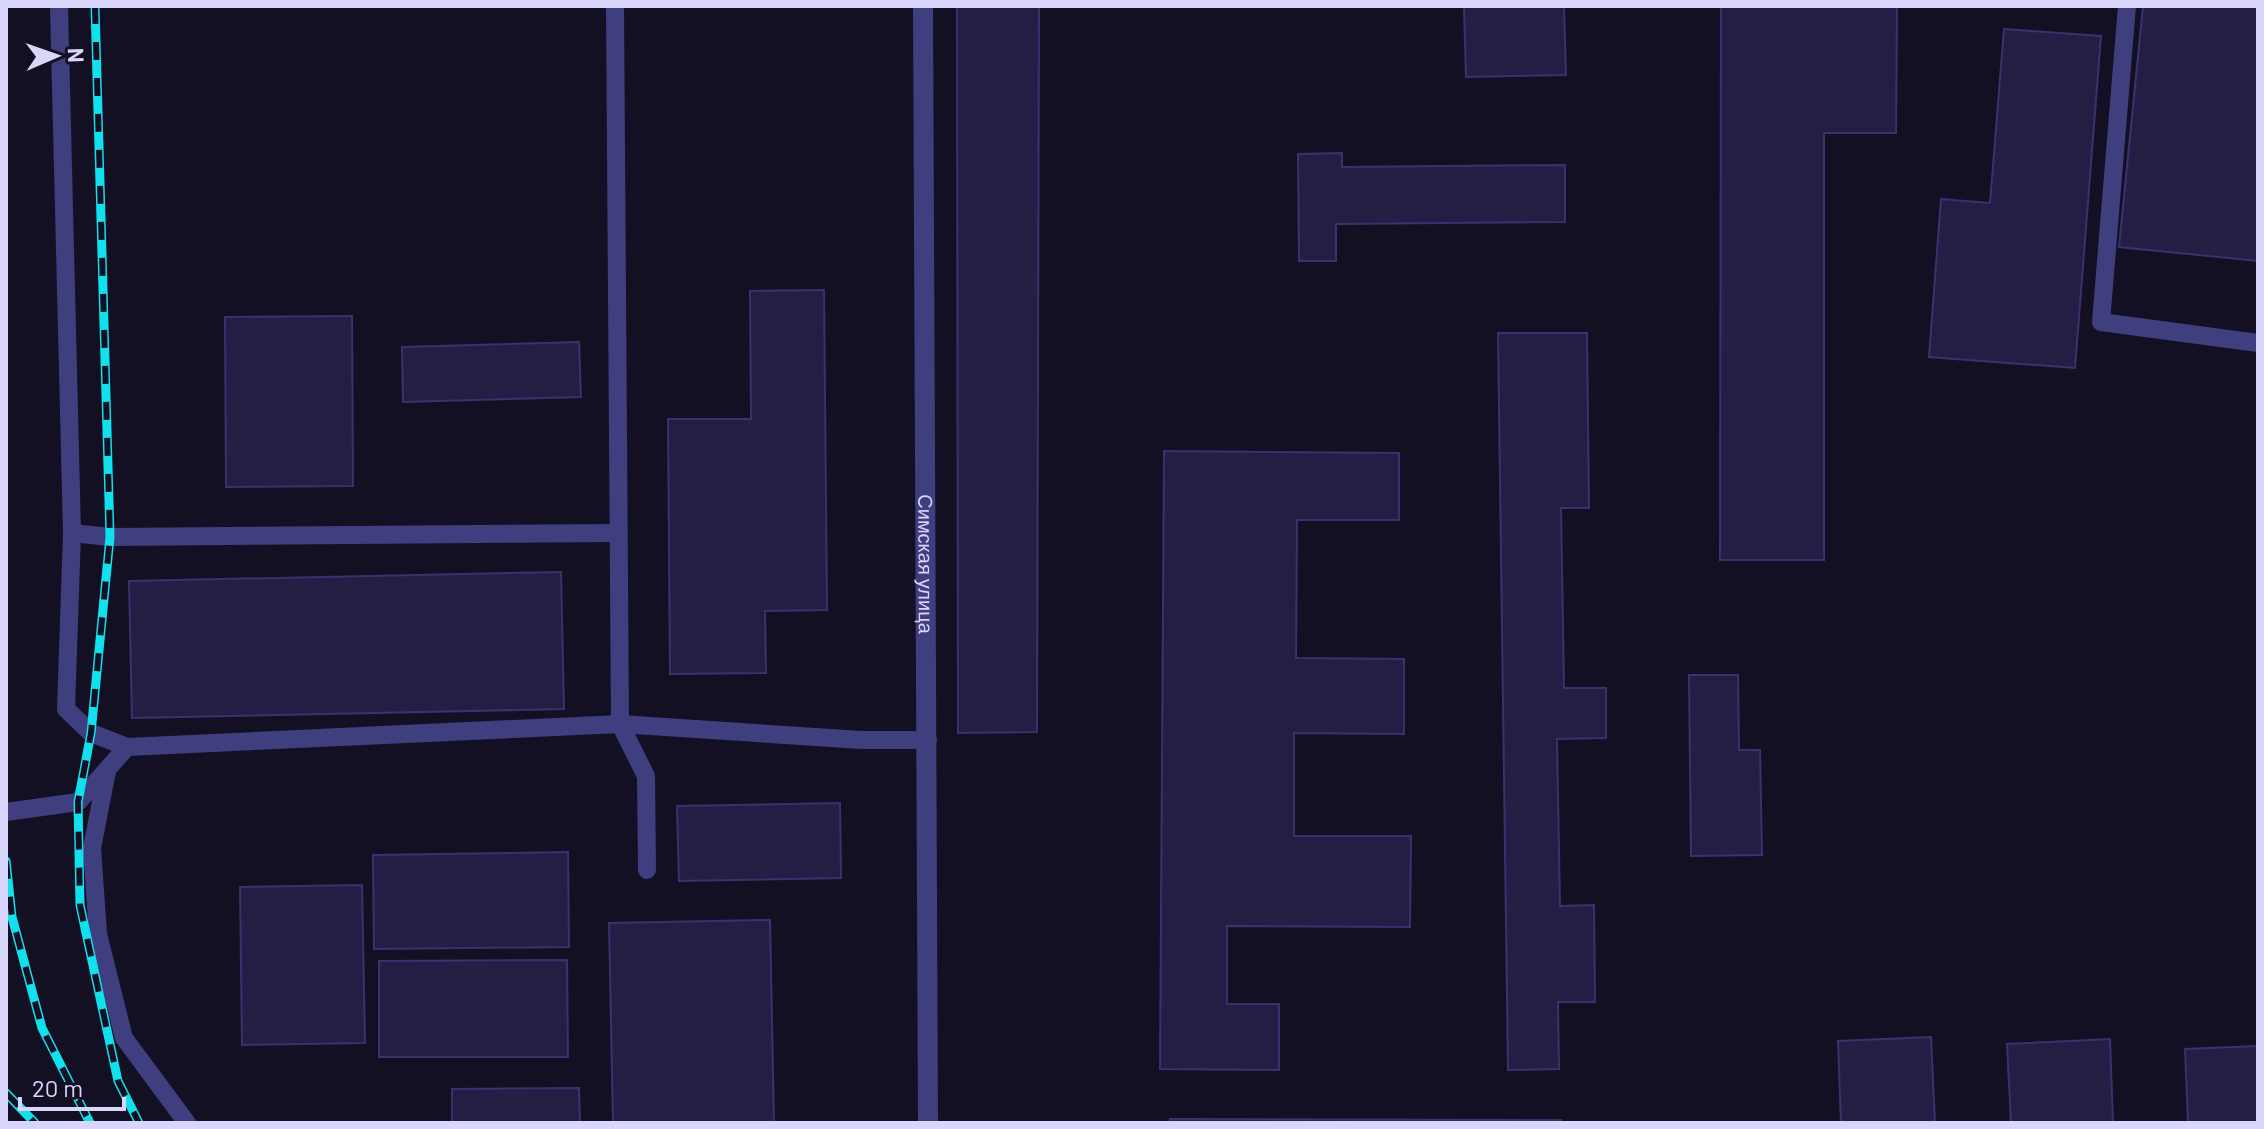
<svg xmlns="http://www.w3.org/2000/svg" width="2264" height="1129" font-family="Barlow,sans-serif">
<rect width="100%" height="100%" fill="#131024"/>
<!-- building -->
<g fill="#241e44" stroke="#3b316e" stroke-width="2">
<polygon points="957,6 1039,6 1037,732 958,733"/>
<polygon points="1464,6 1564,6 1566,75 1466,77"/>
<polygon points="1721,6 1897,6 1896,133 1824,133 1824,560 1720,560"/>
<polygon points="2143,6 2258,6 2258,261 2119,247"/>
<polygon points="2004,29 2101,36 2075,368 1929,357 1941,199 1990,203"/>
<polygon points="1342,153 1342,167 1565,165 1565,222 1336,224 1336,261 1299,261 1298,154"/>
<polygon points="824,290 827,610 765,611 766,673 670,674 668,419 751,419 750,291"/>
<polygon points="352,316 353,486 226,487 225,317"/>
<polygon points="1498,333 1587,333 1589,508 1561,508 1564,688 1606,688 1606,738 1557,739 1560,906 1594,905 1595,1002 1558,1002 1559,1069 1508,1070"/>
<polygon points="579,342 581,397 403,402 402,347"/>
<polygon points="1164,451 1399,453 1399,520 1297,520 1296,658 1404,659 1404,734 1294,733 1294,836 1411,836 1410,927 1227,926 1227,1004 1279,1004 1279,1070 1160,1069"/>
<polygon points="561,572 564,709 132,718 129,581"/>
<polygon points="1689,675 1738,675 1739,750 1760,750 1762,855 1691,856"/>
<polygon points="840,803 841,878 679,881 677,806"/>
<polygon points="568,852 569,947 374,949 373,855"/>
<polygon points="362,885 365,1043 242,1045 240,887"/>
<polygon points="770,920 774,1123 613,1123 609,923"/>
<polygon points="567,960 568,1057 379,1057 379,961"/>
<polygon points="1931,1037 1935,1123 1841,1123 1838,1041"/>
<polygon points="2110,1039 2113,1123 2011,1123 2007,1044"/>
<polygon points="2258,1046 2258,1123 2188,1123 2185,1049"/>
<polygon points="579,1088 580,1123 452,1123 452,1089"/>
<polygon points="1170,1119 1561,1120 1561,1123 1170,1123"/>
</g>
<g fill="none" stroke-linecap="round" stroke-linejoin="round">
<!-- service -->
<g stroke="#3f3f80" stroke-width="18">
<polyline points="59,6 72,533 66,709 91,733 127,747"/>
<polyline points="615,6 620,724 646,776 647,870"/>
<polyline points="2127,6 2101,322 2258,343"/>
<polyline points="72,533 110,537 617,533"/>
<polyline points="107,771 92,848 98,934 124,1038 187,1123"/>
<polyline points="6,812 78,802 127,747 620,724 861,740 928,740"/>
</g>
<!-- minor -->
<path stroke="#3f3f80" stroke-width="20" id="s1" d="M923,6L928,1123"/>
<defs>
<g id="rail">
<polyline points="95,6 110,537 91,733 78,802 80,905 118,1081 139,1123"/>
<polyline points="6,861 12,917 42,1028 90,1123"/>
<polyline points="6,1093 35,1123"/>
</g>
</defs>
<!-- rail casing -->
<use href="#rail" stroke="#11e0ed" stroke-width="9"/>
<!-- rail -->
<use href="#rail" stroke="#131024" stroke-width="6" stroke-dasharray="18" stroke-linecap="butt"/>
</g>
<g text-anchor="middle" stroke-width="8" stroke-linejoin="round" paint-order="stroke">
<!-- street labels -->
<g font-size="20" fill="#d9d6fc" stroke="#131024">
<text dy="7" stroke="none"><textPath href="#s1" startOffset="558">Симская улица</textPath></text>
</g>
</g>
<!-- border -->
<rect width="2264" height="1129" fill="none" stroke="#d9d6fc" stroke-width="16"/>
<!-- north arrow -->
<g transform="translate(56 56) rotate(88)" stroke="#131024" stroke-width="6" paint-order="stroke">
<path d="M0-6L14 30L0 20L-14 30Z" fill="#d9d6fc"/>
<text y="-12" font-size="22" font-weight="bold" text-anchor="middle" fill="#d9d6fc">N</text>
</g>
<!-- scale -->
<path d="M20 1097v12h104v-12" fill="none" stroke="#d9d6fc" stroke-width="4"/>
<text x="32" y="1097" font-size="24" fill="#d9d6fc" stroke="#131024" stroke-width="6" paint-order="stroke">20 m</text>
</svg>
